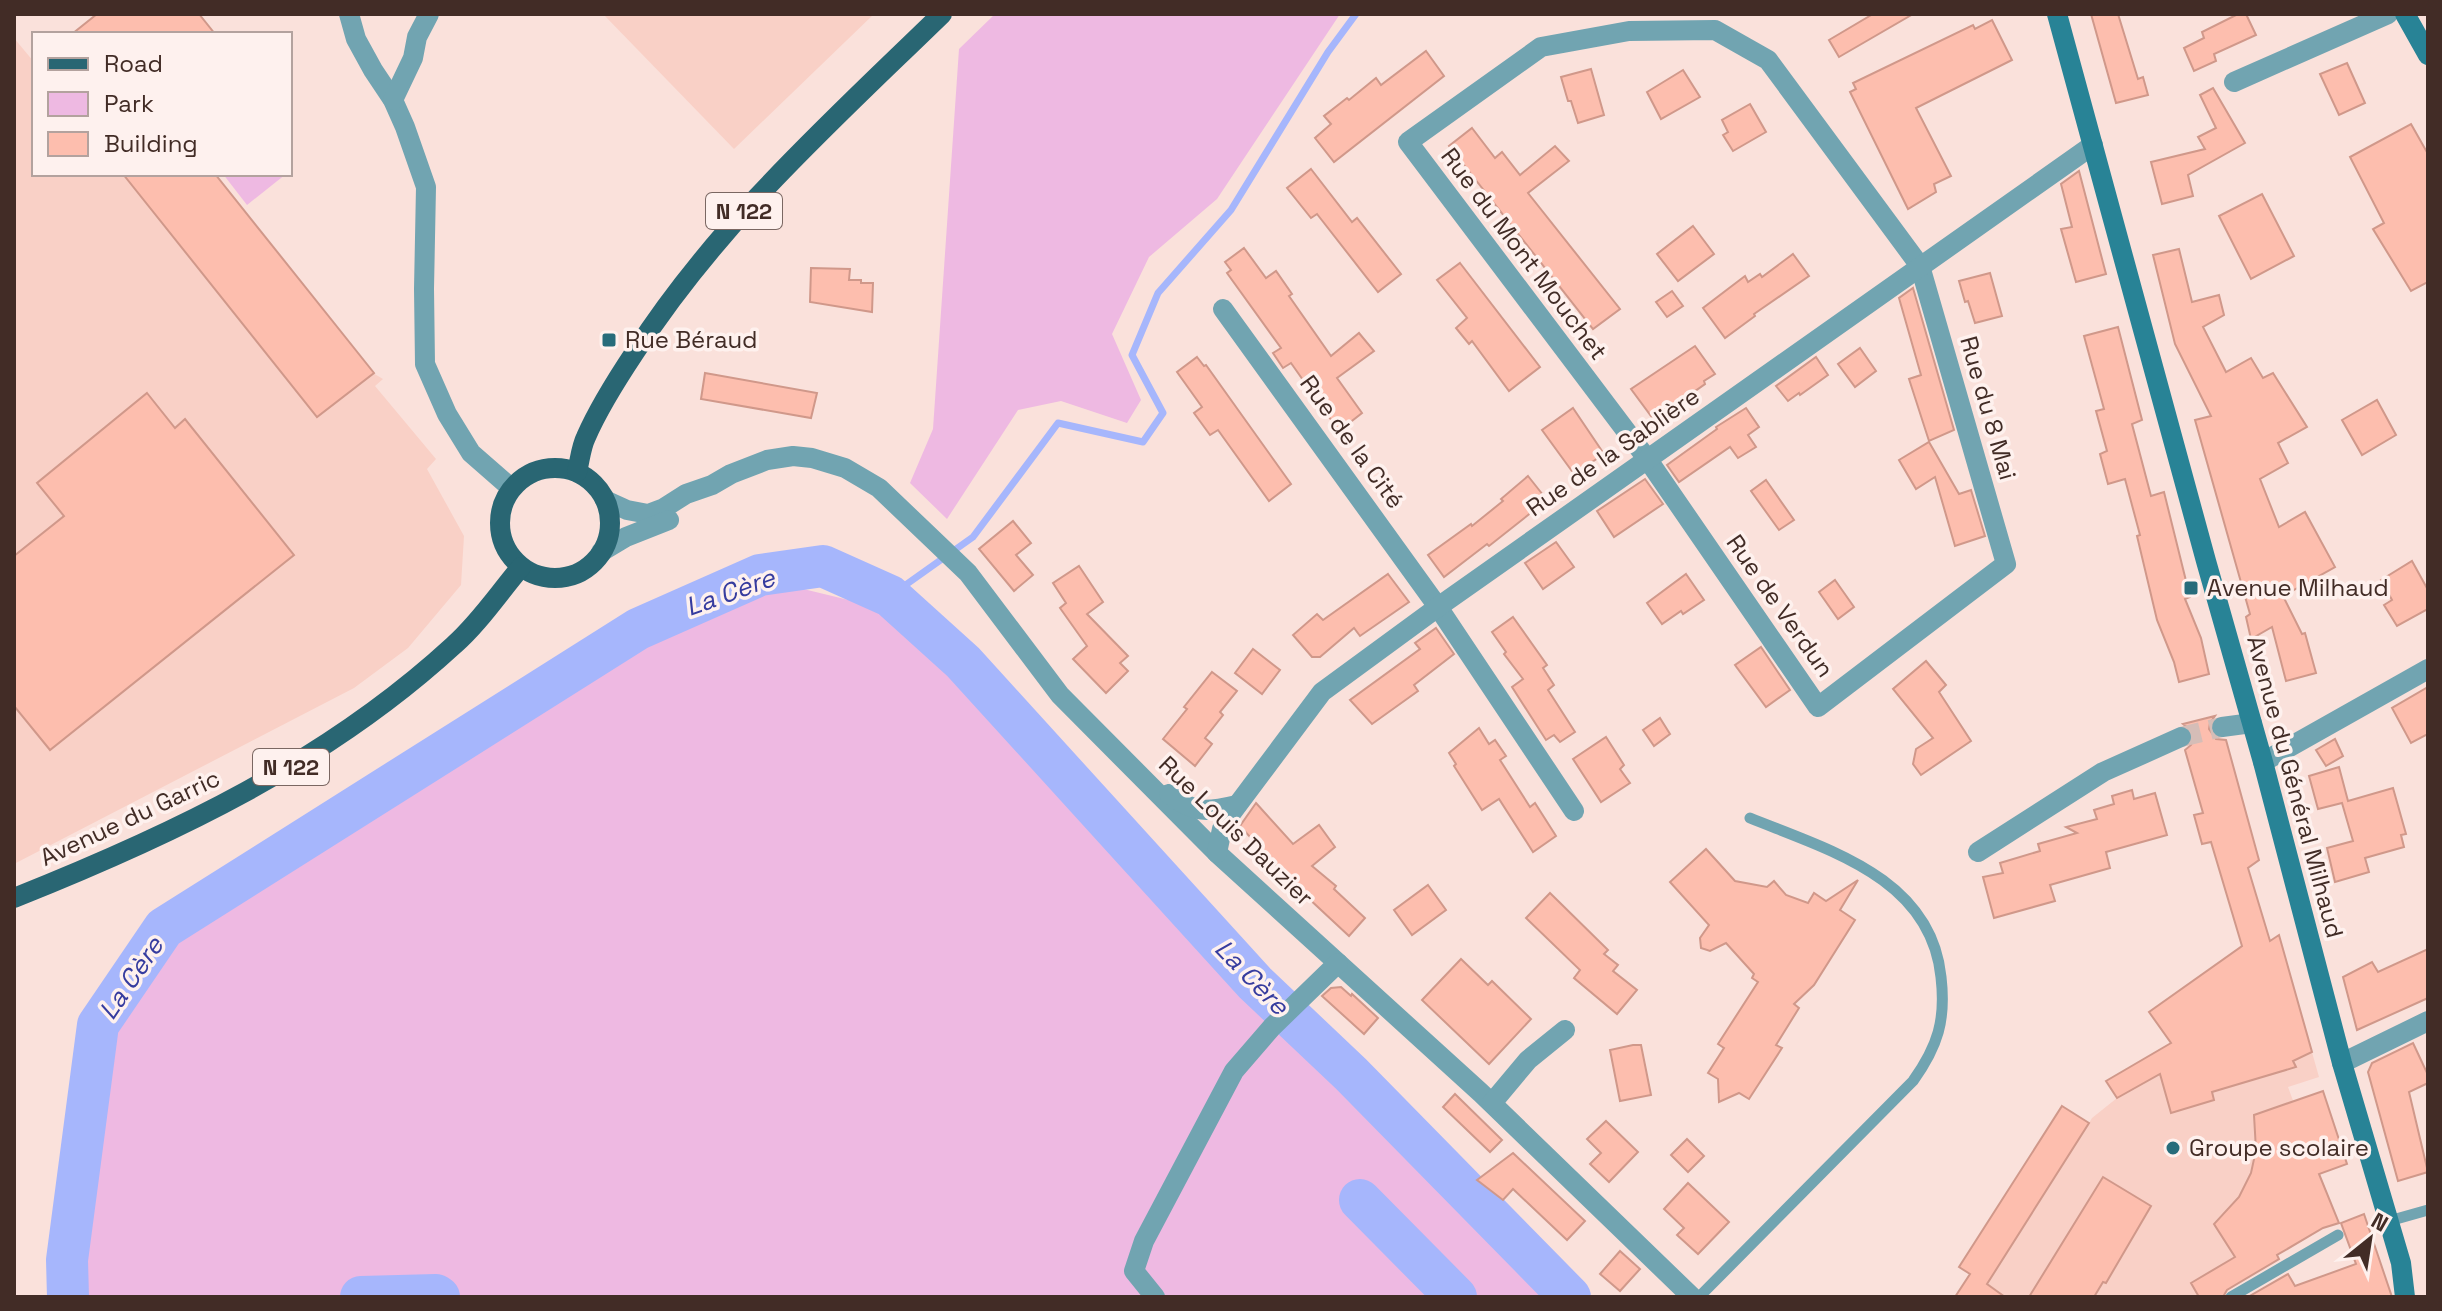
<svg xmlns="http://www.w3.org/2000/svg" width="2442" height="1311" font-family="'Space Grotesk',sans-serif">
<rect width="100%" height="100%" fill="#fae1db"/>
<!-- built -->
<g fill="#f9d0c6">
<polygon points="603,14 874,14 734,149"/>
<polygon points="14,38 34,62 34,174 215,174 373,373 383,379 375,386 436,459 427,469 464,536 461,585 408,648 354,688 14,864"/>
<polygon points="2300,1010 2319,1077 2288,1087 2330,1201 2191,1283 2199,1297 1955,1297 1958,1296 1971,1275 1959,1267 2062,1106 2089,1123 2092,1118 2117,1098 2190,1056"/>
</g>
<!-- green -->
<g fill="#eeb9e2">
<polygon points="995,14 1340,14 1217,199 1149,257 1112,334 1141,400 1127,423 1061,401 1018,410 947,519 910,483 933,429 959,49"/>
<polygon points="223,174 286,174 247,205"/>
<polygon points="762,579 890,610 1004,721 1298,1037 1560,1297 76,1297 73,1246 106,1031 168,931 620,652"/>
</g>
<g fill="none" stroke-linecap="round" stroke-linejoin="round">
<!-- stream -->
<polyline stroke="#a6b6fc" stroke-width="7" points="890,596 973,537 1058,423 1143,442 1163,413 1132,355 1158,293 1231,210 1328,52 1356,14"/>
<!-- river -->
<g stroke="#a6b6fc" stroke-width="42">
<polyline points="1360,1200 1456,1297"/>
<polyline points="68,1297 67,1260 98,1025 164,928 638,629 760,575 823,566 890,596 963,662 1255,983 1351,1074 1570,1297"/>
<polyline points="361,1297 436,1295 439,1297"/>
</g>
</g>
<!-- building -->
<g fill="#fdbeae" stroke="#d0988a" stroke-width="2">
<polygon points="97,14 199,14 215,34 72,34"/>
<polygon points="1873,14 1913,14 1839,57 1829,40"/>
<polygon points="2091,14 2118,14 2138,79 2143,77 2148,95 2116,103"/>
<polygon points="2238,14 2246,14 2256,35 2214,54 2216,61 2194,71 2184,48 2204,38 2202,32"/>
<polygon points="1992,20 2012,60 1916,108 1951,176 1934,184 1936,192 1908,209 1850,92 1856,89 1853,83 1973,25 1975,29"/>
<polygon points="1426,51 1444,76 1334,162 1315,138 1331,124 1324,116 1347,98 1349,100 1376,78 1381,85"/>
<polygon points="2347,63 2365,103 2339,115 2320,74"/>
<polygon points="1591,69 1604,115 1578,123 1571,101 1568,101 1561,77"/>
<polygon points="1683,70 1700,97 1661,119 1647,92"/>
<polygon points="2213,88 2245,143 2188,175 2193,196 2162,204 2151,162 2205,149 2198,137 2216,128 2200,95"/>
<polygon points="1750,104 1766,132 1733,151 1723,135 1728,132 1722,120"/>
<polygon points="2411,124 2428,154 2428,282 2411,291 2373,229 2384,223 2350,157"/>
<polygon points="1472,128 1495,158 1502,152 1520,175 1555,146 1569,161 1528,193 1620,309 1593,329 1449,146"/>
<polygon points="1311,169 1352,222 1357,218 1401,274 1378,292 1317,214 1311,218 1287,188"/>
<polygon points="2079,171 2106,274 2076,282 2061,229 2072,227 2061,184"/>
<polygon points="123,174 215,174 374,373 317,417"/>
<polygon points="2262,194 2294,256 2251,279 2219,216"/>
<polygon points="1693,226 1714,254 1678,281 1657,254"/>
<polygon points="1244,248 1266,278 1276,271 1292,294 1289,296 1331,356 1359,333 1374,351 1337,378 1362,413 1339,431 1291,363 1283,368 1273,353 1281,348 1227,273 1231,270 1225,262"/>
<polygon points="2179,249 2192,302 2219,295 2224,315 2203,327 2226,372 2251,358 2263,378 2273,373 2307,427 2278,443 2288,463 2260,479 2279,527 2305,512 2335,567 2283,596 2302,634 2305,633 2316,673 2286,681 2272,627 2251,639 2246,617 2250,614 2195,420 2211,416 2175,344 2153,255"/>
<polygon points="1793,254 1809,276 1754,314 1755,316 1725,338 1703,308 1745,276 1748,282 1760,274 1762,277"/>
<polygon points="1460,263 1540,367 1509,391 1472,341 1469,344 1456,328 1467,318 1437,280"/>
<polygon points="811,268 850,269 849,280 861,280 861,283 873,283 872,312 810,302"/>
<polygon points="1990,273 2002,316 1975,323 1968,301 1965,302 1959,281"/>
<polygon points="1913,288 1954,430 1929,441 1909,379 1921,375 1899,298"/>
<polygon points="1672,291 1683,306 1667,317 1656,302"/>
<polygon points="2118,327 2142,420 2132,424 2151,496 2164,492 2190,597 2185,599 2201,638 2209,674 2179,682 2174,662 2157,620 2137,536 2140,535 2125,479 2108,484 2100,454 2107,451 2096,411 2104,409 2084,336"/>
<polygon points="1695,346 1715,374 1704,381 1705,384 1654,420 1631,389"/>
<polygon points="1860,348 1876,371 1855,387 1838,364"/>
<polygon points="1197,357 1204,366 1206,365 1291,484 1269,501 1218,430 1210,435 1194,413 1202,407 1177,372"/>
<polygon points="1816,357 1828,375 1800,395 1799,393 1788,401 1776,386"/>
<polygon points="705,373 817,393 811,418 701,399"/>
<polygon points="147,393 175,428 185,419 294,555 50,750 14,706 14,556 64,516 37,483"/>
<polygon points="2377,400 2396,435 2362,455 2342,420"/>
<polygon points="1573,408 1604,454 1574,474 1542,430"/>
<polygon points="1746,408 1759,427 1748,435 1756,447 1738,458 1730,447 1679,482 1667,465 1717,429 1716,427"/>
<polygon points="1929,442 1959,494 1971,490 1985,536 1955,546 1935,477 1916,489 1899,460"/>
<polygon points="1528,476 1547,500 1489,546 1487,544 1444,577 1428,555 1471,524 1472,526 1503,501 1501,499"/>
<polygon points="1645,479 1663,504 1614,537 1597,511"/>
<polygon points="1766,480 1794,520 1779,530 1751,491"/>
<polygon points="1013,521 1031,543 1016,555 1033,575 1014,591 979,549"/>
<polygon points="1556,542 1574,567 1543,589 1525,563"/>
<polygon points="2412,561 2428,590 2428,609 2397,626 2384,605 2392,600 2381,580"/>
<polygon points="1079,566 1103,602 1087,614 1128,656 1120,663 1128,671 1106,693 1073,659 1087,646 1060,608 1066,603 1053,583"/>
<polygon points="1388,574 1409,602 1360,636 1354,628 1320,657 1312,657 1293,635 1317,614 1323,620"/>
<polygon points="1686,574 1704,600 1683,614 1681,611 1662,624 1647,603"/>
<polygon points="1835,580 1854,607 1838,619 1819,592"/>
<polygon points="1513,617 1547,665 1543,668 1554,685 1548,690 1575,732 1560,742 1554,735 1546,740 1512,687 1523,679 1504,654 1506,652 1492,632"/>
<polygon points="1436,628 1454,654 1414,685 1418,691 1372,724 1350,700 1420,649 1415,643"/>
<polygon points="1761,647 1790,690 1766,707 1735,665"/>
<polygon points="1253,649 1280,670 1262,694 1235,673"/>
<polygon points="1926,661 1946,685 1939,692 1971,741 1921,775 1913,764 1916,749 1933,738 1893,689"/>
<polygon points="1212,672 1237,691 1220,712 1223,715 1205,738 1212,744 1195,766 1163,739 1187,709 1184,707"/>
<polygon points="2428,687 2428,734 2411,743 2392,708"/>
<polygon points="2215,716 2210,723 2209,729 2216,739 2226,740 2259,860 2248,868 2270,941 2279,935 2312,1052 2293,1061 2296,1067 2212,1092 2214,1100 2171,1113 2160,1074 2117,1098 2106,1081 2171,1043 2149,1012 2242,946 2211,842 2202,844 2194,815 2203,813 2185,750 2191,745 2194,738 2192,731 2183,724"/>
<polygon points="1660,718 1670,734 1654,746 1643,730"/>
<polygon points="1479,728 1489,744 1495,740 1506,756 1500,760 1530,807 1535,803 1556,836 1533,852 1499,799 1482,810 1454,766 1456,764 1449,753"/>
<polygon points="1606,737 1624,765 1620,769 1630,783 1601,802 1573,759"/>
<polygon points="2335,739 2343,756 2326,766 2316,750"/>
<polygon points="2339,767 2348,801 2393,788 2406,834 2401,835 2404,847 2365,858 2369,872 2335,882 2327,848 2353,841 2342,803 2318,809 2309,776"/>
<polygon points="2132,790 2134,799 2155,793 2167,835 2106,852 2110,868 2050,885 2055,901 1994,918 1983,877 2003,873 2000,863 2040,851 2038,844 2077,833 2066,827 2097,819 2094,810 2114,804 2112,796"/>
<polygon points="1256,803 1293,844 1319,825 1335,847 1312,866 1336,886 1334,889 1365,918 1349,936 1291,882 1240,826"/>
<polygon points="1706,849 1735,881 1767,887 1774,881 1786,895 1808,903 1814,893 1826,901 1858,880 1840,910 1855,920 1814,985 1794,1004 1799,1008 1776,1045 1782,1048 1749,1099 1739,1093 1719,1102 1718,1079 1708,1073 1724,1048 1718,1044 1758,982 1752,978 1754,974 1726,943 1710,951 1701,948 1700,938 1709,925 1670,882"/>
<polygon points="1428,885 1446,910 1412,935 1394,910"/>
<polygon points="1550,893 1608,950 1604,954 1618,965 1613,971 1637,990 1617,1014 1574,978 1580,970 1526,918"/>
<polygon points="2428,949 2428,998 2357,1030 2343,977 2372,962 2378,972"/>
<polygon points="1461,959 1488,985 1492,981 1531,1019 1489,1064 1422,1000"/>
<polygon points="1341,987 1351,996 1352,994 1378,1018 1364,1034 1322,996 1331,988"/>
<polygon points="2413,1043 2428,1075 2428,1083 2409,1092 2428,1172 2398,1181 2368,1072 2372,1063"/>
<polygon points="1633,1045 1641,1045 1651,1095 1620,1101 1610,1050"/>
<polygon points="2323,1091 2347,1164 2319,1174 2339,1223 2323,1228 2277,1255 2279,1259 2227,1290 2223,1297 2199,1297 2191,1283 2235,1257 2214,1224 2239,1197 2251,1173 2256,1150 2254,1115"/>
<polygon points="1455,1094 1502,1140 1490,1152 1443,1107"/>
<polygon points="2062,1106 2089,1123 1987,1284 2005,1297 1955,1297 1970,1274 1959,1267"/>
<polygon points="1606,1121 1638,1152 1609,1182 1590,1164 1601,1153 1587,1139"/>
<polygon points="1687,1139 1704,1156 1688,1172 1671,1155"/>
<polygon points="1513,1153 1585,1221 1567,1240 1513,1189 1503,1200 1477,1180"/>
<polygon points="2103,1177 2151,1206 2106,1283 2103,1282 2094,1297 2029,1297"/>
<polygon points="1688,1183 1729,1222 1698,1254 1677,1235 1684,1228 1664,1209"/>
<polygon points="2364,1214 2392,1297 2248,1297 2288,1274 2295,1286 2356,1264 2341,1223"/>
<polygon points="1620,1251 1640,1269 1620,1291 1600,1274"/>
</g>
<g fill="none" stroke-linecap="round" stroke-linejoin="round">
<!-- street-tunnel -->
<polyline stroke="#d5bdb7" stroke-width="20" stroke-dasharray="20 10" stroke-linecap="butt" points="2181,737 2222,727"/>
<!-- lane -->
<g stroke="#71a4b1" stroke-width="11">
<polyline points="2389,1221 2428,1210"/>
<path d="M1699,1297L1913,1081C1938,1046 1946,1020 1941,977C1931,878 1829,850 1750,818"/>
<polyline points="2231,1297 2338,1235"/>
</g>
<!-- street -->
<g stroke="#71a4b1" stroke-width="20">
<polyline points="349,14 356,39 373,70 393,100 405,127 426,187 424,289 425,364 447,414 471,453 511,488"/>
<polygon points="1715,30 1768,60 1920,266 2006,564 1818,707 1648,460 1408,142 1541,47 1629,31"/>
<polyline points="2234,82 2388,14"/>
<polyline points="393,100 413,58 417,37 429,14"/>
<polyline points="1223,309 1438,607 1574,811"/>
<polyline points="605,500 627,510 648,514 664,508 686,494 712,485 731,474 767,460 793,456 812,458 845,468 879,488 968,573 1060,695 1217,853 1481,1093 1692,1297"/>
<polyline points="601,552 626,537 669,520"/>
<polyline points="2222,727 2252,723"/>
<polyline points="2263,762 2428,669"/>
<path d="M1169,794C1195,814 1207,812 1237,805"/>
<polyline points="1978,852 2103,772 2181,737"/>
<polyline points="1217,853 1222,829 1227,819 1322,692 1438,607 2093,145"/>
<polyline points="2342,1063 2428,1021"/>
<polyline points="1492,1103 1528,1060 1565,1030"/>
<polyline points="1155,1297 1134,1271 1144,1241 1234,1071 1272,1027 1338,963"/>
</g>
<!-- secondary -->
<g stroke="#288396" stroke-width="20">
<polyline points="2057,14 2206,561 2263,762 2342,1063 2401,1263 2405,1297"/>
<polyline points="2405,14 2428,55"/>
</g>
<!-- primary -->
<g stroke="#296673" stroke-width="20">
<circle cx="555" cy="523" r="55"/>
<path d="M577,472C580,460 581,447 586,437C599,407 617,379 635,352C718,223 832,121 942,14"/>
<path d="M14,898C172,835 327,762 454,645C479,623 499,593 521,567"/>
</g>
</g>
<!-- markers -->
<g fill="#276c7b" stroke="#fef1ee" stroke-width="3">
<rect x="601" y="332" width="16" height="16" rx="4"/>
<rect x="2183" y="580" width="16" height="16" rx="4"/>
<circle cx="2173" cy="1148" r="8"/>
</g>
<g text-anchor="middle" stroke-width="7" stroke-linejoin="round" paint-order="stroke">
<!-- shield labels -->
<g fill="#fef1ee" stroke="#7a6762" stroke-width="2">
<rect x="706" y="193" width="76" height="36" rx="6"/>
<rect x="253" y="749" width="76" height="36" rx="6"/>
</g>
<g font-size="22" font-weight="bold" fill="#422c26">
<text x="744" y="219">N 122</text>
<text x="291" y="775">N 122</text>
</g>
<!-- street labels -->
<g font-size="24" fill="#422c26" stroke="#fef1ee">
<text transform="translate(1524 254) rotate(53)" y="8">Rue du Mont Mouchet</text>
<text transform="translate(1988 408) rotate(74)" y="8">Rue du 8 Mai</text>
<text transform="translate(1352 442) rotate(54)" y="8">Rue de la Cité</text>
<text transform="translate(1613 452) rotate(-35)" y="8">Rue de la Sablière</text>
<text transform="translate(1780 606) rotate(55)" y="8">Rue de Verdun</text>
<text transform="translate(2295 787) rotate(75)" y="8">Avenue du Général Milhaud</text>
<text transform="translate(130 818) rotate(-25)" y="8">Avenue du Garric</text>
<text transform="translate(1236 831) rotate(44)" y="8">Rue Louis Dauzier</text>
</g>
<!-- poi labels -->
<g font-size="24" fill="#422c26" stroke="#fef1ee" text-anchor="start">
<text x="625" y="348">Rue Béraud</text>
<text x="2207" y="596">Avenue Milhaud</text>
<text x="2189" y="1156">Groupe scolaire</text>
</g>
<!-- water labels -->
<g font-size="26" font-style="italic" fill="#363c9f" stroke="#fef1ee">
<text transform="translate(730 592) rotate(-20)" y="9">La Cère</text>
<text transform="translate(1252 977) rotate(46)" y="9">La Cère</text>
<text transform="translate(131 978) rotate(-56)" y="9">La Cère</text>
</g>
</g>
<!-- border -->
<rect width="2442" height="1311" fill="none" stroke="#422c26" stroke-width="32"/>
<!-- legend -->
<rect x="32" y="32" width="260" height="144" fill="#fef1ee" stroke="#b3a29e" stroke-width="2"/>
<rect x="48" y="58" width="40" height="12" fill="#296673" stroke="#b3a29e" stroke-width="2"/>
<text x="104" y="72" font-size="24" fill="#422c26">Road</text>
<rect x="48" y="92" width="40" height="24" fill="#eeb9e2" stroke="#b3a29e" stroke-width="2"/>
<text x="104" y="112" font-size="24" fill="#422c26">Park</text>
<rect x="48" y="132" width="40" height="24" fill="#fdbeae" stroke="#b3a29e" stroke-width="2"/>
<text x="104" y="152" font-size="24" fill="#422c26">Building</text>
<!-- north arrow -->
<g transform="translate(2370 1239) rotate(30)" stroke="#fef1ee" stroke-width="6" paint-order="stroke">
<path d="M0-6L14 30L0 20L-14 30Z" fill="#422c26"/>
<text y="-12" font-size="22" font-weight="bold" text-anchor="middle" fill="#422c26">N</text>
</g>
</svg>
